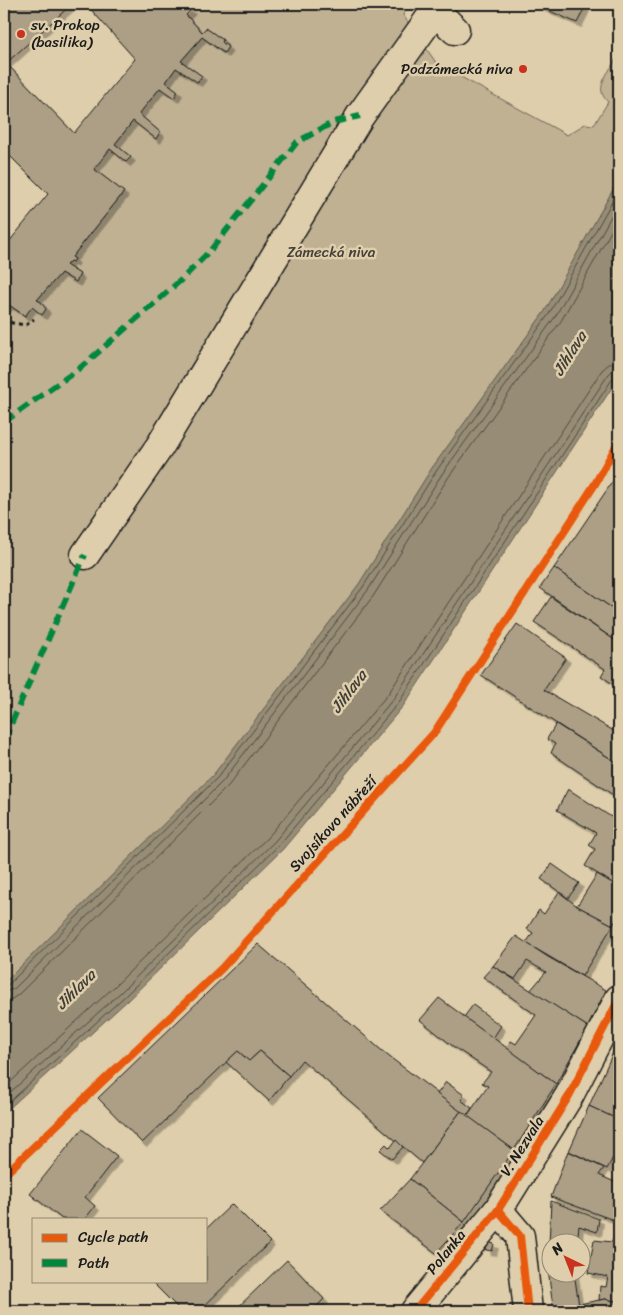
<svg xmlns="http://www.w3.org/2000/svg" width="623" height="1315" font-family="Sriracha,sans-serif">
<defs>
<filter id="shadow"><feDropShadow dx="4.5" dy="4.5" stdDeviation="0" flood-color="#0004"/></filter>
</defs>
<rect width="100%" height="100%" fill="#dfceab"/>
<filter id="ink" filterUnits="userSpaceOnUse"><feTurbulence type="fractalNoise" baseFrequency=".02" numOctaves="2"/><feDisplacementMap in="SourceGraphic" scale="10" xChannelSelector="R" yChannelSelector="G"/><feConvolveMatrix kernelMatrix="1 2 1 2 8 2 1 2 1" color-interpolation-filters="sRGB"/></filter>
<g filter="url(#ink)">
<!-- green -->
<g fill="#c0b193" stroke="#6e6658">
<path d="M177,4H410L403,15L437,64L567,135L585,124L594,125L608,102C593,88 608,74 616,59L619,60V179L545,311L432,468L359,584L214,774L4,983V310L9,305L25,316L32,307L41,305V302L37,300L61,273L76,281L80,274L66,265L70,261L73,262L75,259L72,257L124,192L94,169L110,149L126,162L131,157L115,144L133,121L156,138L160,132L139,114L160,88L174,98L178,91L166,82L176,68L198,82L202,76L181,61L202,37L223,53L228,47L223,40L206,28L202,32L186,15L190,10L187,7L183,11Z"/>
<polygon points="598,4 619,4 619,13"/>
</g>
<!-- water -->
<polygon fill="#978d76" stroke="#666052" points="619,179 619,377 485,582 404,705 283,849 128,1000 4,1113 4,983 214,774 359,584 432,468 545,311"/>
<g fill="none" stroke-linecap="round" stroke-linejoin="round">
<!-- shore -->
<g stroke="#4d4940" stroke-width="1">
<polyline points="4,986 9,984 218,777 363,587 437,470 549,314 619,189"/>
<polyline points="4,992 14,989 223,781 368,590 442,474 555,317 619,202"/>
<polyline points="4,1000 12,999 19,994 229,785 374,595 448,478 561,321 619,217"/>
<polyline points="4,1088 115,986 269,836 388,694 602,370 609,364 619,362"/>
<polyline points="4,1098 121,992 275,841 394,698 608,375 613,370 619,369"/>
<polyline points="4,1107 125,996 279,845 399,702 613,378 619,375"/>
</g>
</g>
<!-- building -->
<g fill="#ac9f85" stroke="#1c1c1c" filter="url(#shadow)">
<polygon points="4,4 72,4 4,65"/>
<polygon points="86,4 177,4 183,11 187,7 191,10 186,15 202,32 206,28 223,40 222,42 228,47 224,53 202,37 181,61 202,76 197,82 176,68 166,82 178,91 174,98 160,88 139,114 160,132 156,139 133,121 115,144 131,157 126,162 110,149 94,169 124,192 72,257 75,259 73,262 70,261 66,265 80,274 76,282 61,273 37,300 41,302 46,309 42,315 32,307 25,316 9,305 4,310 4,248 48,194 4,150 4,65 6,63 74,133 135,59"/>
<polygon points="534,4 579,4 585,7 577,23"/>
<polygon points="619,472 619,613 554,568"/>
<polygon points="554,568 619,613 619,643 540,588"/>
<polygon points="551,597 619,643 619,688 601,676 605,669 534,622"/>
<polygon points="517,624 566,658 544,690 619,734 619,764 481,675"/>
<polygon points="556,724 619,764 619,799 551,753 555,744 547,739"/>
<polygon points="568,789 619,822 619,887 585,866 595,849 589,845 596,833 557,810"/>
<polygon points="552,864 579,883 568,898 541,879"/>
<polygon points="597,874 619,887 619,915 613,925 577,906"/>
<polygon points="559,892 577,906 613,925 582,976 526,943 533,933 527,929 539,910 544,914"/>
<polygon points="516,936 548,957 606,990 588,1027 530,991 546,972 527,961 515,979 493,966"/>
<polygon points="258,944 387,1055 461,1111 422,1163 302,1060 289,1076 260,1051 249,1061 238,1051 142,1143 98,1098"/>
<polygon points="493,966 588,1027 556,1084 506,1048 511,1041 516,1044 536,1015 483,977"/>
<polygon points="439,998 556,1084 514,1150 467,1116 488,1086 482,1083 491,1072 454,1047 420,1020"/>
<polygon points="473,1005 501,1026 493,1038 464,1017"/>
<polygon points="619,1039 619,1120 589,1106"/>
<polygon points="238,1051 249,1061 260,1051 289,1076 269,1101 226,1062"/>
<polygon points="446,1082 464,1095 461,1100 472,1108 467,1116 437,1094"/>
<polygon points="589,1106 619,1120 619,1146 607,1169 569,1151"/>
<polygon points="461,1111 514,1150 464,1222 410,1179"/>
<polygon points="82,1129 117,1156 85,1197 95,1206 85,1219 62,1219 30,1194"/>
<polygon points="396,1140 403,1147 392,1159 380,1150 386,1144 390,1148"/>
<polygon points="568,1151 604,1168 599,1175 619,1184 619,1222 551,1197"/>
<polygon points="410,1179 464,1222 436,1253 380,1211"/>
<polygon points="551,1201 599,1219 597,1232 579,1226 577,1242 550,1242 550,1272 574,1272 579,1306 561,1311 554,1311 551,1293 548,1267"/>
<polygon points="232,1204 270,1242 199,1311 181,1311 152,1282 206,1281 206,1229"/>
<polygon points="619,1222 619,1302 605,1299 599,1300 600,1286 606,1287 608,1277 588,1273 594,1240 612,1242"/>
<polygon points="488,1242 494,1244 492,1251 486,1250"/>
<polygon points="287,1260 324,1299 312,1311 234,1311"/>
<polygon points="605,1299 619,1302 619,1311 561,1311 579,1306 579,1304"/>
</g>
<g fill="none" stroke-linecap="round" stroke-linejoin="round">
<defs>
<g id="minor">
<polyline points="440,4 435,11 455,30"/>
<polyline points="85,555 160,446 360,116 435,11"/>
<polyline points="498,1210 520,1236 528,1311"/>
<polyline points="415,1311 498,1210 569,1096 619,999"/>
</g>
</defs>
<!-- minor casing -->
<use href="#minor" stroke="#1c1c1c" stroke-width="31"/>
<!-- path -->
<polyline stroke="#1c1c1c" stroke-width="3" stroke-dasharray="4 4" stroke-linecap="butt" points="4,317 12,323 26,325 34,319"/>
<!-- minor -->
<use href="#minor" stroke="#dfceab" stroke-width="28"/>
<!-- quiet -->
<g stroke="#00873e" stroke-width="6" stroke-dasharray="12 6" stroke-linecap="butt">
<polyline points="4,422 80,368 181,280 210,251 297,142 334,122 360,116"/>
<polyline points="4,740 85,555"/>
</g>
<defs>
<g id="cycleway">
<polyline points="4,1175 222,968 434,733 595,484 619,441"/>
<polyline points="498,1210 520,1236 528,1311"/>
<polyline points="415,1311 498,1210 569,1096 619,999"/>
</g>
</defs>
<!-- cycleway casing -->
<use href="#cycleway" stroke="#dfceab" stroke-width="11"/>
<!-- cycleway -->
<use href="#cycleway" stroke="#e8590c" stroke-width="8"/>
</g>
</g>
<!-- markers -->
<g fill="#c8321e" stroke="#dfceab" stroke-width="2">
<circle cx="21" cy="34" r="5"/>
<circle cx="523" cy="69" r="5"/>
</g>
<g text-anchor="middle" stroke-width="5" stroke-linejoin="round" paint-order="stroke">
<!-- poi labels -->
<g font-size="15" fill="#1c1c1c" stroke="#dfceab" text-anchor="start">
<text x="31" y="30">sv. Prokop<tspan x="31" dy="17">(basilika)</tspan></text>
<text x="513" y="74" text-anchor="end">Podzámecká niva</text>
</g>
<!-- park labels -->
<g font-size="15" fill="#45413a" stroke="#dfceab">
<text x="331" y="257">Zámecká niva</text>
</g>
<!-- street labels -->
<g font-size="15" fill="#1c1c1c" stroke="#dfceab">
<text transform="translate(333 824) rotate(-48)" y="5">Svojsíkovo nábřeží</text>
<text transform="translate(522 1146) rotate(-58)" y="5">V. Nezvala</text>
<text transform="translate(446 1252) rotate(-51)" y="5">Polanka</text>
</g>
<!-- water labels -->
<g font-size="16" font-style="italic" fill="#413e37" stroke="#dfceab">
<text transform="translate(569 353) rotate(-58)" y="6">Jihlava</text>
<text transform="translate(348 691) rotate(-53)" y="6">Jihlava</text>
<text transform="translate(75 989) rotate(-45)" y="6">Jihlava</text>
</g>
</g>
<!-- margin -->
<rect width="623" height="1315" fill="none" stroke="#dfceab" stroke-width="20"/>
<rect x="10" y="10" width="603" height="1295" fill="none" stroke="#1c1c1c" stroke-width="2" filter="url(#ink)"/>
<!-- legend -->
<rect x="32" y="1218" width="175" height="65" fill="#dfceab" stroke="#918772"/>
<rect x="42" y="1234" width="25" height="8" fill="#e8590c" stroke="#918772"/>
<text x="78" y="1242" font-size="15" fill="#1c1c1c">Cycle path</text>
<rect x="42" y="1259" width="25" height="8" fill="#00873e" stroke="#918772"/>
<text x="78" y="1268" font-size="15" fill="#1c1c1c">Path</text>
<!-- north arrow -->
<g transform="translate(566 1258) rotate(317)"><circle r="24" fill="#dfceab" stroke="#918772"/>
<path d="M0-4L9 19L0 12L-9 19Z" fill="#c8321e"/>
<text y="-8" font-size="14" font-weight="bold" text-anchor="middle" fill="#1c1c1c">N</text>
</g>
</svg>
